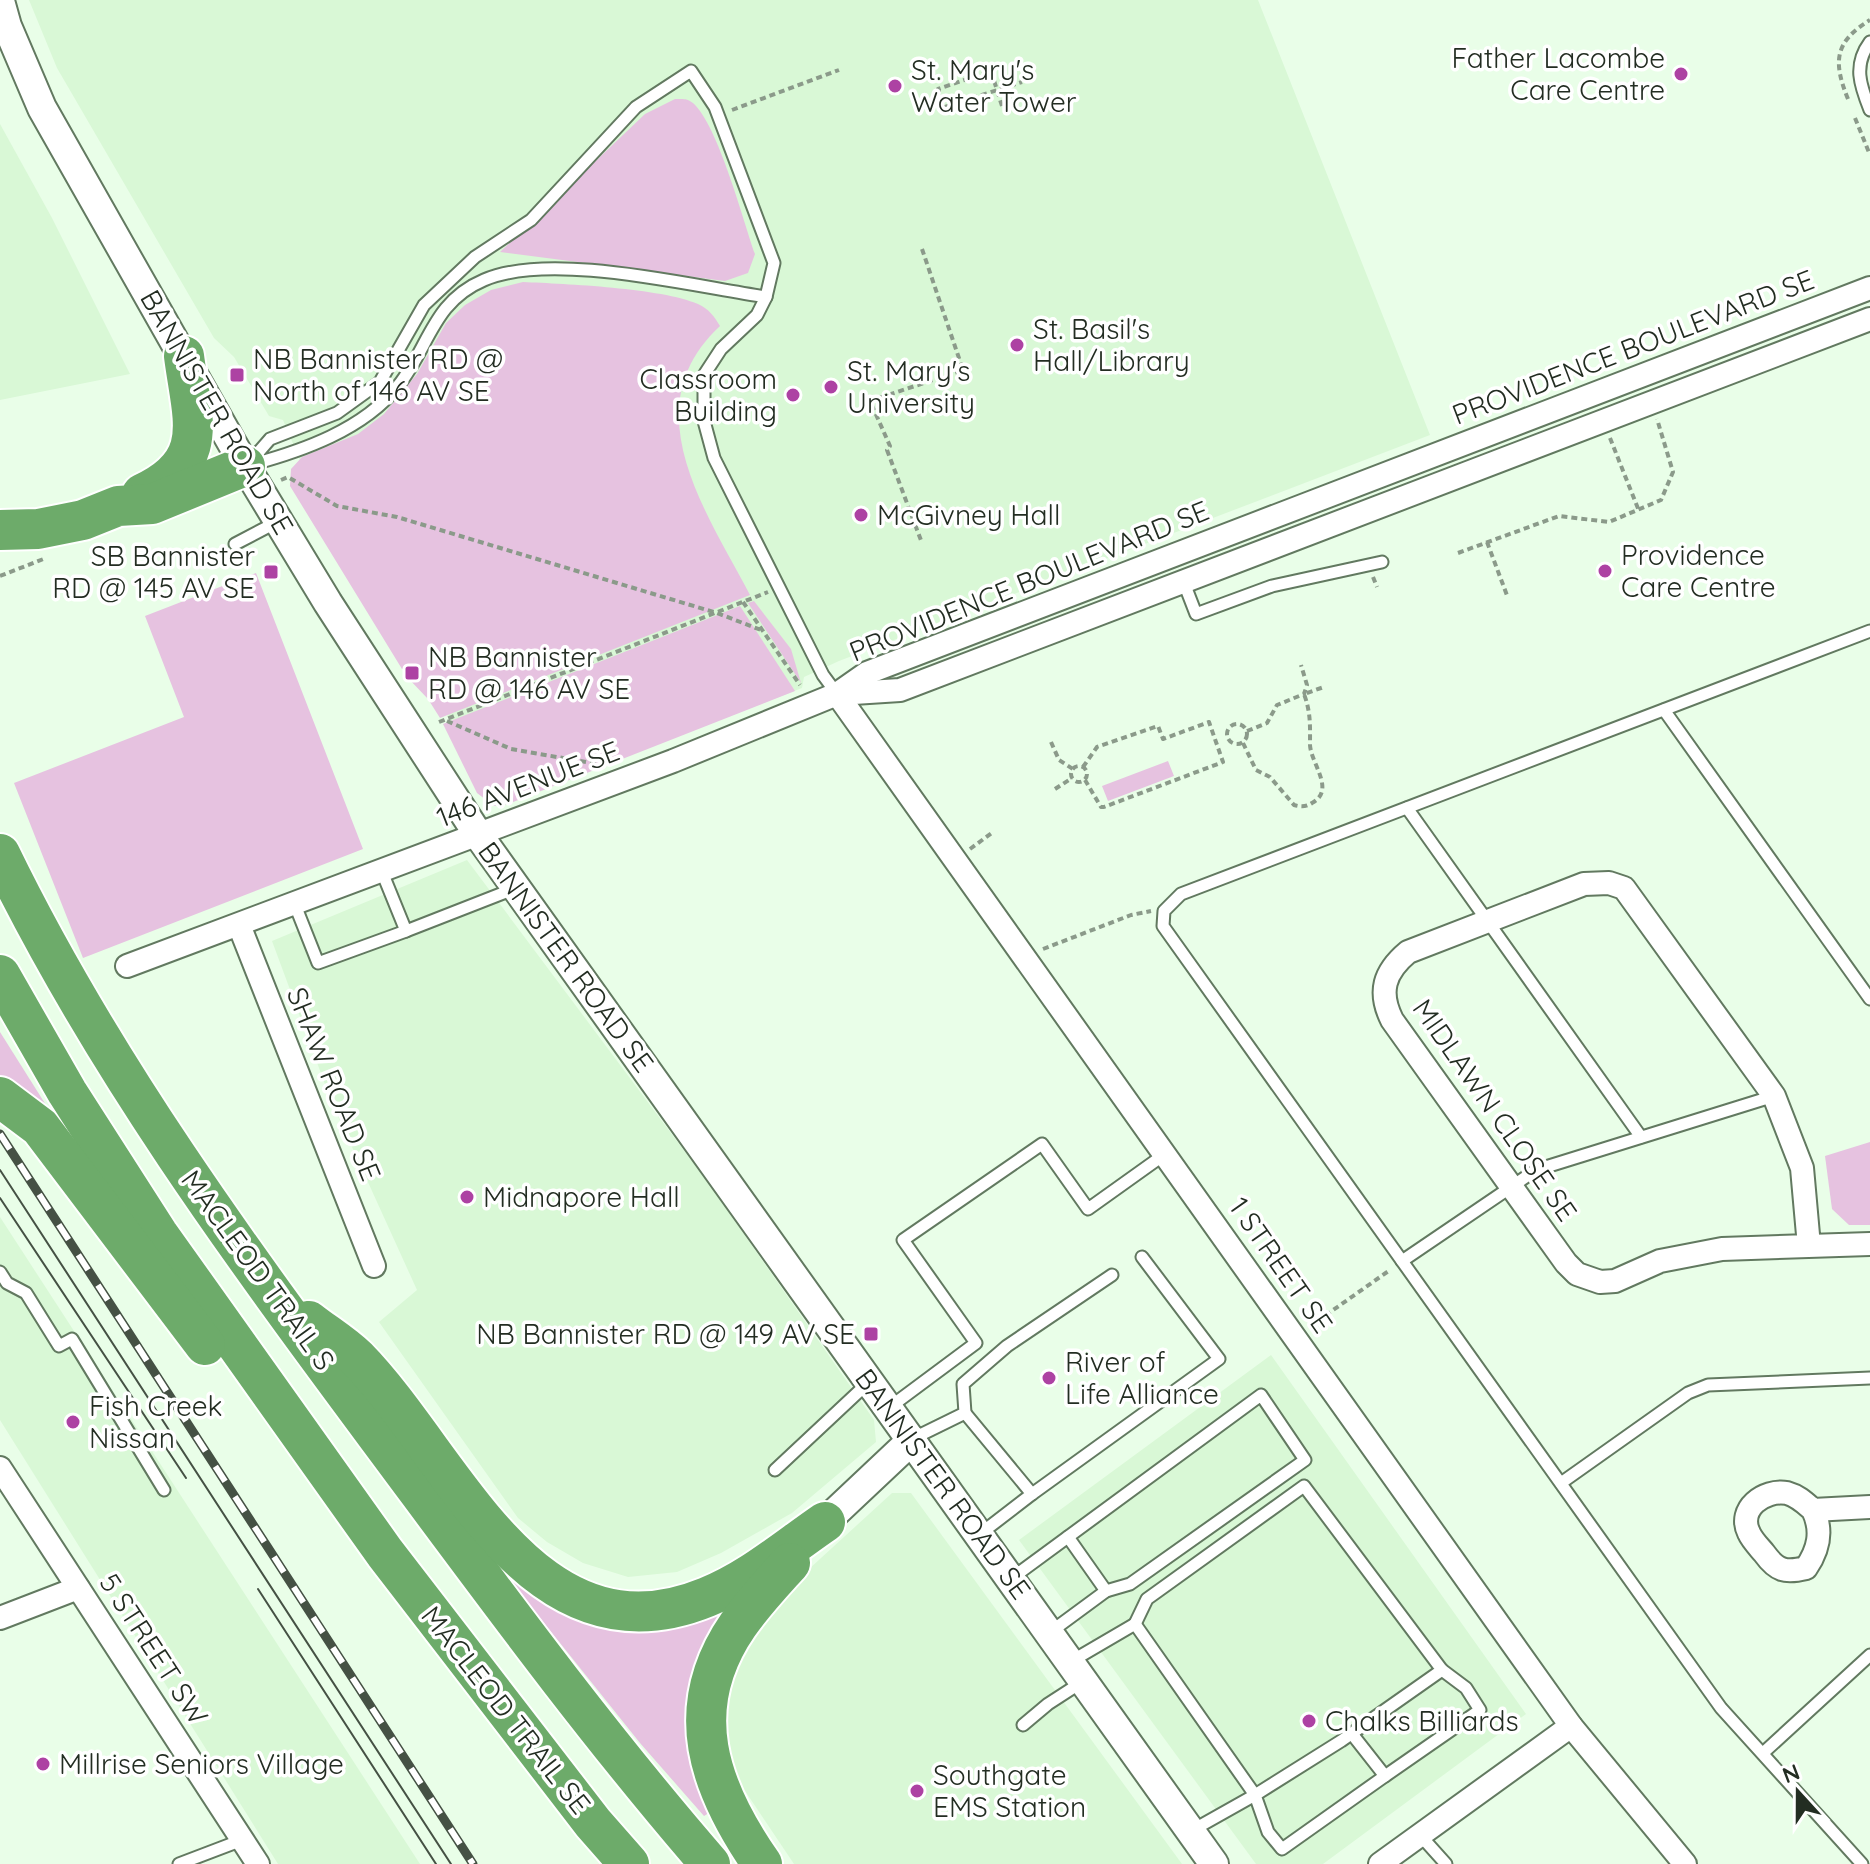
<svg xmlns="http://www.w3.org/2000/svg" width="1870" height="1864" font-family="Quicksand,sans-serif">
<rect width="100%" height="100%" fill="#e9fee8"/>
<!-- built -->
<g fill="#d9f8d6">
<polygon points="29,0 1258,0 1430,435 839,661 804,677 802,688 524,796 472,758 302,465 283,420 269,416 234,357 214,338 57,68"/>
<polygon points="0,124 52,218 130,374 0,400"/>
<polygon points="467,860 706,1180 874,1420 876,1442 792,1513 721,1553 677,1572 628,1577 583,1563 547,1542 518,1518 379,1322 417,1290 332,1103 272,941"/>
<polygon points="0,1217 420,1864 278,1864 0,1420"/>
<polygon points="1271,1355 1526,1714 1323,1864 1256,1864 1019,1540"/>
<polygon points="892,1493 911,1493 1182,1864 794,1864 727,1764 725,1693 758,1627 785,1591"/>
</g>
<!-- green -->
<g fill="#e6c2e0">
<path d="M675,99C683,99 687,98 693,103C718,125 743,220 755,254L748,273L725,281L500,252L645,114Z"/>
<path d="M523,282C566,284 661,288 698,304C709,309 714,316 720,326C632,408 706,511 750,595L440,718L428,699L408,678L412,674L407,667L402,669L290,486L291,469L302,457L358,434L384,414L417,374L446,323L465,305L491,290Z"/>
<polygon points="256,573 363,849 83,958 14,783 184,717 145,616"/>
<polygon points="754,601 791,649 801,683 748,603"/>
<polygon points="740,606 795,691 508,804 494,806 477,793 443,724"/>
<polygon points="1168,761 1174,776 1108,801 1102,786"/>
<polygon points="0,1032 68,1140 0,1093"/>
<polygon points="1870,1142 1870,1225 1849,1225 1832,1209 1825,1156"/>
<polygon points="518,1577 537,1592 730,1598 712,1811 704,1816 640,1743 512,1583"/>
</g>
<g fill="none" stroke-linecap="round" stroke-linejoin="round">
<defs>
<g id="service">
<path d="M1870,42C1853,65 1860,85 1870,110"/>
<polyline points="249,463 270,439 337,413 380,382 424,305 475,257 531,220 636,107 691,71 715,107 774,263 766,297 757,315 721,349 704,375 704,421 714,458 823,675 837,694"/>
<path d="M250,465C302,451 363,430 398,386C429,348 432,302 484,280C551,251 691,286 766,297"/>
<polyline points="235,544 277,522"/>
<polyline points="1184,583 1196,614 1272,586 1382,562"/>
<polyline points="1664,710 1870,999"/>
<polyline points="1407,808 1641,1137"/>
<polyline points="382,872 406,931 516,888"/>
<polyline points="295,905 318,963 406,931"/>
<polyline points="1402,1261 1536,1170 1774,1096"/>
<polyline points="0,1272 7,1283 26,1293 59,1346 72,1339 164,1490"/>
<polyline points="890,1407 976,1343 903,1240 1042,1144 1088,1209 1165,1154"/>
<polyline points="965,1413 1032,1494 980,1534"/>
<polyline points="912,1439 965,1413 963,1384 1007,1346 1112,1275"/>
<polyline points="775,1470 869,1382"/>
<polyline points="1561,1483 1688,1393 1708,1385 1870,1378"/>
<polyline points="1032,1494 1219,1359 1142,1257"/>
<polyline points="1068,1537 1106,1591"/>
<polyline points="1012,1578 1261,1395 1305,1460 1130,1584 1106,1591 1049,1633"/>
<polyline points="1135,1624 1147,1599 1304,1486 1442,1670 1341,1741 1255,1795 1268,1832 1282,1849 1385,1776"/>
<polyline points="1070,1662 1135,1624 1255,1795 1191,1831"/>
<polyline points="1023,1725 1048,1704 1082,1682"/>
<polyline points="1352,1734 1385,1776 1480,1710 1466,1688 1442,1670"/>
<polyline points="1763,1753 1870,1655"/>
<polyline points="1420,1835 1446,1864"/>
<polyline points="179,1864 242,1840"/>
<polyline points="1862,1864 1721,1708 1163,926 1164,911 1181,894 1870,631"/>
</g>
<g id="minor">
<polyline points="837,694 1571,1726 1685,1864"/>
<polyline points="838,694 900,690 1870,319"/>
<polyline points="239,925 374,1266"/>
<polyline points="127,966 673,761 837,694 867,673 1870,288"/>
<path d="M1809,1246L1802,1168L1774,1096L1624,888L1609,883L1584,884L1408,952C1384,972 1378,992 1392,1020L1566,1263L1577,1274L1600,1282L1615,1281L1660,1261L1722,1249L1870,1244"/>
<polyline points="0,1468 258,1864"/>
<path d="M1813,1510C1823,1531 1819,1549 1806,1568C1785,1573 1777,1571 1764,1553C1759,1547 1752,1540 1749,1533C1737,1509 1764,1489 1787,1493C1798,1496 1805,1503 1813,1510L1870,1507"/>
<polyline points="0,1618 78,1588"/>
<polyline points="1380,1864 1571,1726"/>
</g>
<g id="tertiary">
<polyline points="0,1 7,26 42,108 245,466 328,603 479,836 1214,1864"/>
<polyline points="825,1522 912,1440"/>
</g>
<g id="motorway">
<path d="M142,494C212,462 192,419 184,356"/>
<polyline points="0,530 38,529 83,520 118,506 152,504 245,466"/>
<path d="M0,854C102,1064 240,1251 378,1437C486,1582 592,1728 710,1864"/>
<polyline points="0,975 67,1092 158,1234 385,1553 593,1823 629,1864"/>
<polyline points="0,1097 40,1127 205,1345"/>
<path d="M309,1321C324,1333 343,1344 357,1358C454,1457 532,1669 707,1597C750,1580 787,1548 825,1522"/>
<path d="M762,1864C709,1788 680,1709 738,1625C753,1603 772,1583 790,1563"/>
</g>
</defs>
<!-- service casing -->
<use href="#service" stroke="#627960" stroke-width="15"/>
<!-- minor casing -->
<use href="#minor" stroke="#627960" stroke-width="26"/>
<!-- tertiary casing -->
<use href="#tertiary" stroke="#627960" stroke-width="32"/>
<!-- motorway casing -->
<use href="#motorway" stroke="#fff" stroke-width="44"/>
<!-- path -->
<g stroke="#8b9a8a" stroke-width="4" stroke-dasharray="6 4" stroke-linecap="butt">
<path d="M1848,99C1833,62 1834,42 1870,20"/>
<polyline points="1002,106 991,71 938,89 945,107 1022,82"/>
<polyline points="732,110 839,70"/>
<polyline points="1855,118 1870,155"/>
<polyline points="922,249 963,370 870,401 890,446 887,450 922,543"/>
<polyline points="1610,438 1639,511"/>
<polyline points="281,480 288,477 337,506 397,517 717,613 761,630"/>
<polyline points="1487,542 1508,598"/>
<polyline points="1458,553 1559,516 1609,522 1661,500 1673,472 1657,419"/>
<polyline points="0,576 46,558"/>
<polyline points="1373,577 1377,587"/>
<polyline points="743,602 800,685"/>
<polyline points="447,721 511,749 603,765"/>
<polyline points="439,722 768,592"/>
<circle cx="1237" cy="734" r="10"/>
<polyline points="1247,731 1267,723 1277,705 1304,694 1307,685 1301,665"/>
<polyline points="1051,742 1059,760 1073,769"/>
<path d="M1243,743L1256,770L1270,777L1294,805C1301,807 1306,807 1312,803C1336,790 1311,764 1310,745C1310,726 1311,713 1304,694L1324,687"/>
<circle cx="1079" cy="774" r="8"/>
<polyline points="1083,767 1097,747 1158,726 1163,739 1209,722 1223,762 1104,807 1101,807 1085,780"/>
<polyline points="1055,789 1072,778"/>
<polyline points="970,849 993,832"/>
<polyline points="1043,949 1131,915 1151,911"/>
<polyline points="1309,1327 1390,1270"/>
</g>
<!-- service -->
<use href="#service" stroke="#fff" stroke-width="11"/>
<!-- minor -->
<use href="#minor" stroke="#fff" stroke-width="22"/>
<!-- tertiary -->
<use href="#tertiary" stroke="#fff" stroke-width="28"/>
<!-- motorway -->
<use href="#motorway" stroke="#6dab6a" stroke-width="40"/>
<!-- tram -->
<g stroke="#455144" stroke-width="2">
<polyline points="0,1170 451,1864"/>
<polyline points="0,1198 186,1478"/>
<polyline points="258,1589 436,1864"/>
</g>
<defs>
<polyline id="rail" points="0,1134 473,1864"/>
</defs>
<!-- rail casing -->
<use href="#rail" stroke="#455144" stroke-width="9"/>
<!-- rail -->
<use href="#rail" stroke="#fff" stroke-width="6" stroke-dasharray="18" stroke-linecap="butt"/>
</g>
<!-- markers -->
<g fill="#ad42a3" stroke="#fff" stroke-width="3">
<circle cx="1681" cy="74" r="8"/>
<circle cx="895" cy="86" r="8"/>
<circle cx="1017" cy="345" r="8"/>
<rect x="229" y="367" width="16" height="16" rx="4"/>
<circle cx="831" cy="387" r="8"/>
<circle cx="793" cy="395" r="8"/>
<circle cx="861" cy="515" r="8"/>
<circle cx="1605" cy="571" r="8"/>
<rect x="263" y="564" width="16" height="16" rx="4"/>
<rect x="404" y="665" width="16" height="16" rx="4"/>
<circle cx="467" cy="1197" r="8"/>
<rect x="863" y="1326" width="16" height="16" rx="4"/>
<circle cx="1049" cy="1378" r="8"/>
<circle cx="73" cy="1422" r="8"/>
<circle cx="1309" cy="1721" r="8"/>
<circle cx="43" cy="1764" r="8"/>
<circle cx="917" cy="1791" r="8"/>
</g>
<g text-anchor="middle" stroke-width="7" stroke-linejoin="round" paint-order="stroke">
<!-- poi labels -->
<g font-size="28" fill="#232d22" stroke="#fff" text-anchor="start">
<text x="1665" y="68" text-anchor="end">Father Lacombe<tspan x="1665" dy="32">Care Centre</tspan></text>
<text x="911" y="80">St. Mary's<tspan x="911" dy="32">Water Tower</tspan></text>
<text x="1033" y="339">St. Basil's<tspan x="1033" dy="32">Hall/Library</tspan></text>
<text x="253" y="369">NB Bannister RD @<tspan x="253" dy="32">North of 146 AV SE</tspan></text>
<text x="847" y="381">St. Mary's<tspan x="847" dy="32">University</tspan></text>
<text x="777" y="389" text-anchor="end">Classroom<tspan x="777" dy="32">Building</tspan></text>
<text x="877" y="525">McGivney Hall</text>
<text x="1621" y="565">Providence<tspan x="1621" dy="32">Care Centre</tspan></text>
<text x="255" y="566" text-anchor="end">SB Bannister<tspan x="255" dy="32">RD @ 145 AV SE</tspan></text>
<text x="428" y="667">NB Bannister<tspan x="428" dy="32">RD @ 146 AV SE</tspan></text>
<text x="483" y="1207">Midnapore Hall</text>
<text x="855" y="1344" text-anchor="end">NB Bannister RD @ 149 AV SE</text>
<text x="1065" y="1372">River of<tspan x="1065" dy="32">Life Alliance</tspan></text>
<text x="89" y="1416">Fish Creek<tspan x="89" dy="32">Nissan</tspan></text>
<text x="1325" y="1731">Chalks Billiards</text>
<text x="59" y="1774">Millrise Seniors Village</text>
<text x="933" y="1785">Southgate<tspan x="933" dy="32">EMS Station</tspan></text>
</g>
<!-- street labels -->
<g font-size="28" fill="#232d22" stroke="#fff">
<text transform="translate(1633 347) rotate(-21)" y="10">PROVIDENCE BOULEVARD SE</text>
<text transform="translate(217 412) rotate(60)" y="10">BANNISTER ROAD SE</text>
<text transform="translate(1029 581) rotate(-22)" y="10">PROVIDENCE BOULEVARD SE</text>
<text transform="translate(528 784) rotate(-21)" y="10">146 AVENUE SE</text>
<text transform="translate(566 957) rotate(54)" y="10">BANNISTER ROAD SE</text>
<text transform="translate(334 1084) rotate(68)" y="10">SHAW ROAD SE</text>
<text transform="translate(1495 1110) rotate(55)" y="10">MIDLAWN CLOSE SE</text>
<text transform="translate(1281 1265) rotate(55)" y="10">1 STREET SE</text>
<text transform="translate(258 1270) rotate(54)" y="10">MACLEOD TRAIL S</text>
<text transform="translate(943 1484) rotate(54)" y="10">BANNISTER ROAD SE</text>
<text transform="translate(154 1649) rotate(57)" y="10">5 STREET SW</text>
<text transform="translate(506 1710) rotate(52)" y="10">MACLEOD TRAIL SE</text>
</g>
</g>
<!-- north arrow -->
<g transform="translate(1798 1792) rotate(339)" stroke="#ffffff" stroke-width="6" paint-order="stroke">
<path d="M0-6L14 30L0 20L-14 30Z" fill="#232d22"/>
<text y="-12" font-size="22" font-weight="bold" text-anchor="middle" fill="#232d22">N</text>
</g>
</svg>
